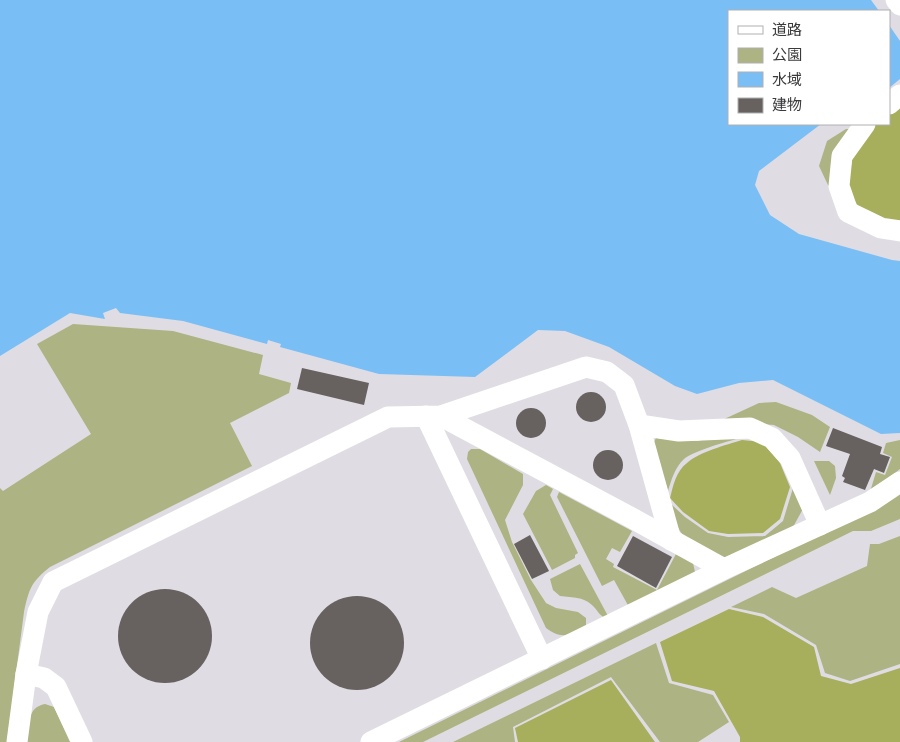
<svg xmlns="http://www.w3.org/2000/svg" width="900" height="742" font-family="Commissioner,'Noto Sans JP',sans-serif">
<rect width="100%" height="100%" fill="#dfdde3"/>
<!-- green -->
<g fill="#adb382">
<polygon points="846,129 852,129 834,191 828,185 819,166 827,141"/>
<path d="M73,324L173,331L263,355L259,374L291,383L289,393L230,423L252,466L50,567C31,582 29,589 24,612L7,742H0V488L3,491L91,434L37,344Z"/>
<polygon points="776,402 812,415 830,427 820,452 798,437 774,425 720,421 759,403"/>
<path d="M725,434L740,438C726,442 693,451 684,459C675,467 671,481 668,491L653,444L656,438L698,441Z"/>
<polygon points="900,440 900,469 870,492 876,472 885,475 892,457 883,453 886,443"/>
<path d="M471,449H480L523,474V485L505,520L512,542L531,580L546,603L556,608L578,612L586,618V627C569,635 562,640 546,628L467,459L468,452Z"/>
<polygon points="814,461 829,461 835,466 836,478 830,495"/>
<polygon points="546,485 553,489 550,495 578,553 575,555 575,558 552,570 523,514 536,491"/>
<path d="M793,488L804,507L793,527L729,559C712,552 690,547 680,531C675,523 673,513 671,504L685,517L708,533L728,537L765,536L783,521Z"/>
<polygon points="559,492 632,531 620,552 612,548 606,559 614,564 613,567 657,590 676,554 693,563 695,572 629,607 614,580 602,586 557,497"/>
<polygon points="900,492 900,519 871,531 853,531 423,742 399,742 843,523"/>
<polygon points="900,536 900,664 850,681 825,673 816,645 764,614 731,607 772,587 796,598 867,566 870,544 879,544"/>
<path d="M580,564L608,616L605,618C599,615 598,611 594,607C584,596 573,598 560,596L553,590L550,579Z"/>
<polygon points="656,643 669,683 713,695 729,722 698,742 660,742 611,677 513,727 515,742 453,742"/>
<path d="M45,704L54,707L70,742H26C28,727 27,707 45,704Z"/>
</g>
<!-- forest -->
<g fill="#a7ae5c">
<polygon points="900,106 900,224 876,217 858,206 847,189 854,149 871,128 877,124 889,124 889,114"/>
<path d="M742,440L762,442L780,463L790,487L780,519L763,533L728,534L709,531L683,512L670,498C673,486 676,471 687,463C699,452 726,445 742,440Z"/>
<polygon points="729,609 763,617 814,647 821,676 851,684 900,668 900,742 740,742 740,737 714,691 672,681 660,642"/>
<polygon points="611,680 655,742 518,742 515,728"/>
</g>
<!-- water -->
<g fill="#7abef6">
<polygon points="0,0 871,0 879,11 729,11 729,124 821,124 759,171 755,185 770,215 799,234 892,260 900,261 900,433 881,434 773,380 739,383 697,394 675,386 609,347 565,331 538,330 475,377 379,374 280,347 281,344 268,340 267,344 183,321 120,313 116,308 103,313 105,319 70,313 0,356"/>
<polygon points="889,25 900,41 900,79 889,88"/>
</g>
<!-- building -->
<g fill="#67615f">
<polygon points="302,368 369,383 364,405 297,389"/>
<circle cx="591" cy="407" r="15"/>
<circle cx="531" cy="423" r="15"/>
<polygon points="833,428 882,447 880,454 890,457 884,473 874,469 865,490 843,482 845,478 842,476 850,454 826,446"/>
<circle cx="608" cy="465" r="15"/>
<polygon points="530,535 549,571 532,579 514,544"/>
<polygon points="633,536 672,557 656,588 617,566"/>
<circle cx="165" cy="636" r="47"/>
<circle cx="357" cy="643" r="47"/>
</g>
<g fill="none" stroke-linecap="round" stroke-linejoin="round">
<!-- minor -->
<g stroke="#fff" stroke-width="21">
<polyline points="896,0 900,5"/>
<polyline points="889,104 900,95"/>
<polyline points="865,124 842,156 839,186 848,212 881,228 900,231"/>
<polyline points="426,416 542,659"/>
<polyline points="441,416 630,517 724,569"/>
<polyline points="639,425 679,431 750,428 772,438 790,458 820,525"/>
<polyline points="26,674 44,678 56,687 82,742"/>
<polyline points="17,742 26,674 38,612 53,582 388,417 441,416 586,367 607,372 624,385 639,425 671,540"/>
<polyline points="371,742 724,569 870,502 900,482"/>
</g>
</g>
<!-- legend -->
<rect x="728" y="10" width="162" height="115" fill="#ffffff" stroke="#b0b0b1"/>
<rect x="738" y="26" width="25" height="8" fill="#ffffff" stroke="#b0b0b1"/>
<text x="772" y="35" font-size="15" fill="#3a393b">道路</text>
<rect x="738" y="48" width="25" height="15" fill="#adb382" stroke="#b0b0b1"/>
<text x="772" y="60" font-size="15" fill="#3a393b">公園</text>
<rect x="738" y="72" width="25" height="15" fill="#7abef6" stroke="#b0b0b1"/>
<text x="772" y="85" font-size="15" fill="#3a393b">水域</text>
<rect x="738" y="98" width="25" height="15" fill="#67615f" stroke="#b0b0b1"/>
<text x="772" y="110" font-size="15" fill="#3a393b">建物</text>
</svg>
